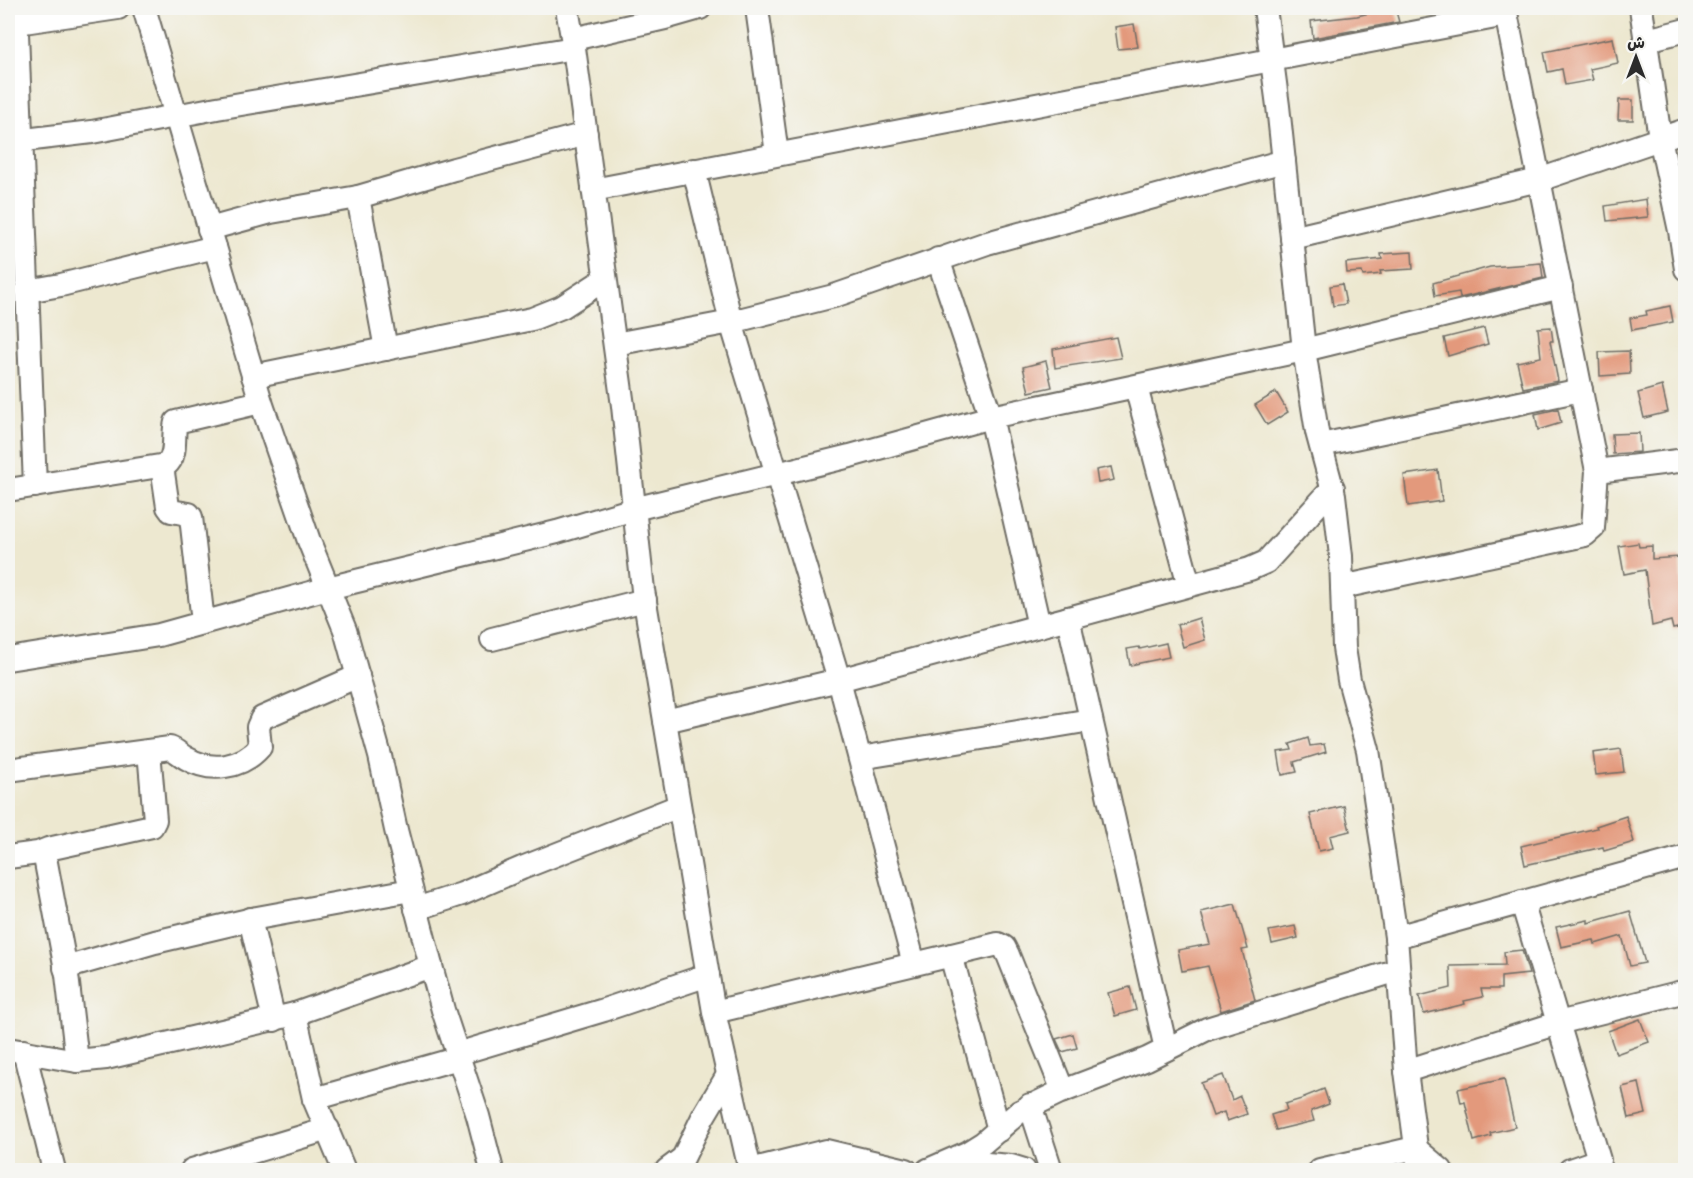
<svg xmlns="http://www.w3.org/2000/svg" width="1693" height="1178" font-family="'Balsamiq Sans','Playpen Sans Arabic',sans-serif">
<rect width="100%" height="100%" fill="#f6f6f2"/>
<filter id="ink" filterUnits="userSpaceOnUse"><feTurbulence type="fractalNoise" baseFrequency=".0167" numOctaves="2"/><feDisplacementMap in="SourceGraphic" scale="12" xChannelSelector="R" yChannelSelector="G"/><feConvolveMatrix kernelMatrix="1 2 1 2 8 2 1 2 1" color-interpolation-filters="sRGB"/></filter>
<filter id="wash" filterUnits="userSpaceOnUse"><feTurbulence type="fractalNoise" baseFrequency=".008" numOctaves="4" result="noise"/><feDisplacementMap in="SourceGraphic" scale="24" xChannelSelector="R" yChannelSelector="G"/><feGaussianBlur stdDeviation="1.35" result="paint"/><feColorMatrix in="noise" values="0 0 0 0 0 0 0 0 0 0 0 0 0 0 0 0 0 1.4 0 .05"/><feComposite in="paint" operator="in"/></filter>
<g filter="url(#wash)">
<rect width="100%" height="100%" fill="#ede8d0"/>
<g id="blocks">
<!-- building -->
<g fill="#e3997b">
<polygon points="1390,8 1395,8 1399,22 1313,38 1311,21 1357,16"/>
<polygon points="1134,24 1138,47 1118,49 1115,27"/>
<polygon points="1613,38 1618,63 1590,69 1593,80 1565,85 1562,69 1548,72 1544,52"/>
<polygon points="1619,100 1633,100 1633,120 1618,120"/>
<polygon points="1646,199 1648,217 1607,221 1605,206"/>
<polygon points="1412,252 1413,269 1380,271 1381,274 1363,276 1362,272 1347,273 1346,263 1382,259 1381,254"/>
<polygon points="1541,263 1543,278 1460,298 1459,292 1435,296 1433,283 1490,267"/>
<polygon points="1342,284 1346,304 1333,306 1330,286"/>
<polygon points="1670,306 1673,322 1632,330 1630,318 1647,315 1646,311"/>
<polygon points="1551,327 1553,341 1550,341 1558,381 1523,388 1517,362 1541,357 1538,328"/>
<polygon points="1484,328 1488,344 1448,356 1444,338"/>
<polygon points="1116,337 1121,358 1055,368 1053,349"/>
<polygon points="1629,351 1630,374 1600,376 1599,352"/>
<polygon points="1046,361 1052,387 1029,392 1023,367"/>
<polygon points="1662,386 1668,412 1644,418 1638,393"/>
<polygon points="1276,392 1288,412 1267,425 1255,405"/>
<polygon points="1558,409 1561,423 1538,430 1535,414"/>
<polygon points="1639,433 1640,452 1613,454 1612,434"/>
<polygon points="1111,467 1114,480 1098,483 1096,470"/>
<polygon points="1438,470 1442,501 1408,506 1404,475"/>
<polygon points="1638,543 1639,547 1652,546 1652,559 1680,557 1682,597 1686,597 1686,626 1673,629 1671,621 1652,626 1645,570 1624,574 1619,546"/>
<polygon points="1199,618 1205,640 1183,647 1177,625"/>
<polygon points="1166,643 1169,657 1130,665 1127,649 1139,647 1140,649"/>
<polygon points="1308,738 1310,746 1324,744 1326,752 1294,762 1297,772 1282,775 1278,752 1292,750 1290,744"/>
<polygon points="1621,749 1624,772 1596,775 1593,753"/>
<polygon points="1344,806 1350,831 1330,836 1333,848 1319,851 1310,814"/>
<polygon points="1626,816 1634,842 1604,851 1603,847 1525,865 1521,846 1597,828 1596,826"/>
<polygon points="1235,904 1248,949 1242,950 1255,1000 1221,1011 1208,966 1182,971 1178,950 1210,944 1201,912"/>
<polygon points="1630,911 1645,963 1630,966 1622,936 1595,944 1594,940 1561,947 1556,927 1588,920 1588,923"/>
<polygon points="1295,926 1298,938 1272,944 1269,931"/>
<polygon points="1522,950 1529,974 1501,977 1501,989 1481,989 1483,997 1464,1001 1465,1004 1424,1014 1419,996 1451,988 1450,966 1505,965 1504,952"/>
<polygon points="1130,987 1136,1010 1115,1016 1108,993"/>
<polygon points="1640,1019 1649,1042 1616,1054 1608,1031"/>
<polygon points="1073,1034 1077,1048 1062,1052 1056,1039"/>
<polygon points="1223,1075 1232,1100 1240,1096 1247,1114 1227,1121 1224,1112 1213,1116 1201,1083"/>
<polygon points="1504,1079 1515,1127 1490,1133 1491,1136 1474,1141 1465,1102 1461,1103 1458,1089"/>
<polygon points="1639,1083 1646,1114 1629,1118 1622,1087"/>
<polygon points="1324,1089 1329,1104 1311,1111 1314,1121 1276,1130 1271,1115 1287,1110 1285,1104 1305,1098 1304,1097"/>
</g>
</g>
</g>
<g filter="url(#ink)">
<use href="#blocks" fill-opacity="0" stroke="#6f6d65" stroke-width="1.5"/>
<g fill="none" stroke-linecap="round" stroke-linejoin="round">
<defs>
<g id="minor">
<polyline points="16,8 35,486"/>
<polyline points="144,8 261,402 309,541 345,630 380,756 396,830 431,966 443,1010 478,1116 492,1170"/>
<polyline points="567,8 574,48 623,406 643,590 714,1012 750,1170"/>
<polyline points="757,8 777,154"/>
<polyline points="1265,8 1278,106 1304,350 1317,432 1334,495 1341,556 1344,648 1349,680 1368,750 1396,937 1406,1071 1419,1170"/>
<polyline points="1641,8 1660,138 1680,231 1686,269"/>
<polyline points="17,23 118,8"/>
<polyline points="573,39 665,18 700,8"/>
<polyline points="1647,40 1686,30"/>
<polyline points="8,142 92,132 217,108 574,48"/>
<polyline points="694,170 731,322 839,680 914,964"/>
<polyline points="593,190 1506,15"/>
<polyline points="358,197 386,349"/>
<polyline points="209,229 271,212 358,197 454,169 586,134"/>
<polyline points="1292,238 1539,180 1686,130"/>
<polyline points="938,259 991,417 1039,626"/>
<polyline points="27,291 61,285 215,247"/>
<polyline points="615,344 731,322 834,296 987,243 1284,161"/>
<polyline points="253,376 532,319 562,307 605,279"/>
<polyline points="1136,387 1189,585"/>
<polyline points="1321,445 1581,390"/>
<polyline points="162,466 168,507 171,511 189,514 191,517 203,622"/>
<polyline points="1597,471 1686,460"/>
<path d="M8,490L166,465C178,455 172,436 176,422L261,402"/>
<polyline points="1342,587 1585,535 1593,528 1597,471 1505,8"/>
<polyline points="1068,618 1166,1049"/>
<polyline points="492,639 645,600"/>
<polyline points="8,659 159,635 328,588 557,532 634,509 850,456 991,417 1304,350 1561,287"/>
<polyline points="665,721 839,680 1250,569 1266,562 1333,488"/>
<polyline points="860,758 1091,720"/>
<path d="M8,770L170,748C176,750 180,755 186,758C211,773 242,768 260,747L258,727L262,718L358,676"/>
<polyline points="44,852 67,975 77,1061"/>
<polyline points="8,857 38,853 48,849 152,826 155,820 149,751"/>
<polyline points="1522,902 1599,1160 1570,1170"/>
<polyline points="416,909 462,894 522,868 679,806"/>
<polyline points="250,919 274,1020"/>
<polyline points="1396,937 1686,857"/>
<polyline points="951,955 999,1130"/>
<polyline points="65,968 155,942 257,918 411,890"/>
<polyline points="714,1012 998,944 1004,947 1008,955 1063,1091"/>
<polyline points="295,1014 314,1099 344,1170"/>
<polyline points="8,1049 77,1061 106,1058 295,1014 431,966"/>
<polyline points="24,1051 54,1170"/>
<polyline points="457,1054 604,1010 708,975"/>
<polyline points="1406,1071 1558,1023 1686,991"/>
<polyline points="314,1099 459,1058"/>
<polyline points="1030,1105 1051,1170"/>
<polyline points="951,1161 1011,1166 1024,1170"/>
<polyline points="192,1170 328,1129"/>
<polyline points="667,1170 683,1158 703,1117 728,1075"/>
<polyline points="750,1170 826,1151 906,1170"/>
<polyline points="928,1170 967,1153 983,1143 1019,1112 1058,1093 1147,1059 1207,1029 1398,970"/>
<polyline points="1320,1170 1415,1148 1441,1170"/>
</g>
</defs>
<!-- minor casing -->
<use href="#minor" stroke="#6f6d65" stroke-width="26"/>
<!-- minor -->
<use href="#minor" stroke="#fff" stroke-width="22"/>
</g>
</g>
<!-- margin -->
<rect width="1693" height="1178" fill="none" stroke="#f6f6f2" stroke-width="30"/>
<!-- north arrow -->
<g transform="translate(1636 57)" stroke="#f6f6f2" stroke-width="4.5" paint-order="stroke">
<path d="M0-4.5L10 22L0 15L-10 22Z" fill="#2b2b2b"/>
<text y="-9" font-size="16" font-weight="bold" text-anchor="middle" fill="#2b2b2b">ش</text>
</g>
</svg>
